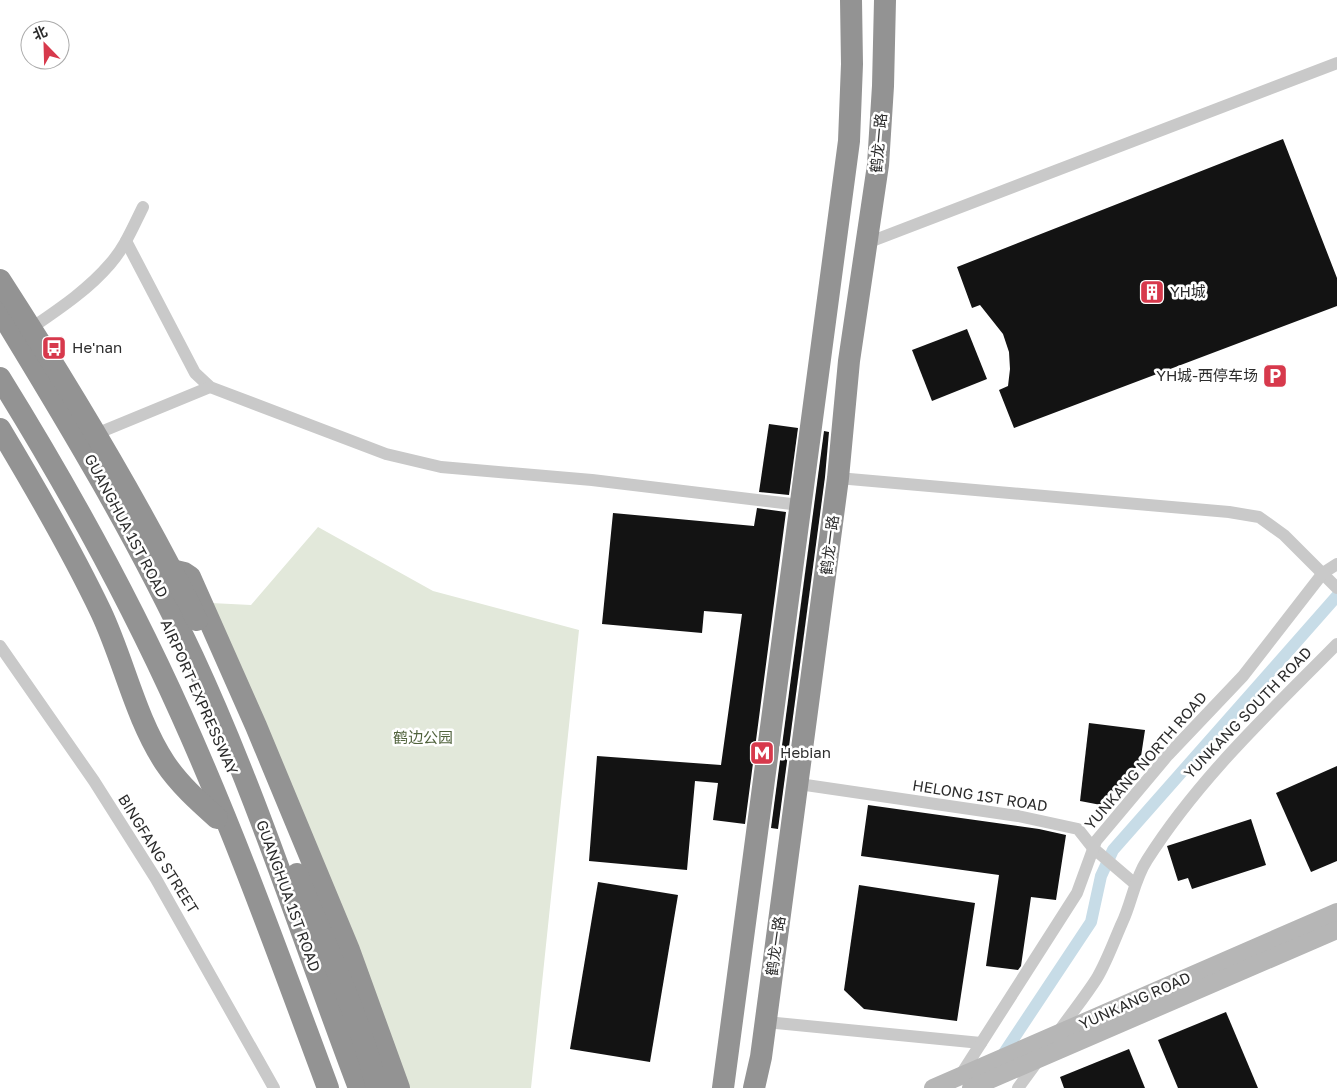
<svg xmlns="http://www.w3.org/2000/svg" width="1337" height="1088" font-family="'Golos Text','Noto Sans SC',sans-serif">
<rect width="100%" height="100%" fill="#fff"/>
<!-- green -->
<polygon fill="#e2e8da" points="318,527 433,591 579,630 531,1088 387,1088 211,603 251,605"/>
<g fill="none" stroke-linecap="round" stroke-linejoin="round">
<!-- canal -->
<polyline stroke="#c7dce7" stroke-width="12" points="1000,1059 1091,922 1101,876 1113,850 1337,596"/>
</g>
<!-- building -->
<g fill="#131313">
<polygon points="1283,139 1337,278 1337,306 1014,428 999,390 1008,386 1010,369 1009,352 1003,334 980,305 972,308 957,267"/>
<polygon points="967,329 987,379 932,401 912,350"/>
<polygon points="769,424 798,428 789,495 759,492"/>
<polygon points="824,431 829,432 825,477 778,829 771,828"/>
<polygon points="757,508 786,512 745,824 713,820 718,783 695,781 687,870 589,861 597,756 721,765 742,614 704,611 702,633 602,624 613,513 754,526"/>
<polygon points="1089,723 1145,730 1140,763 1101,805 1080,801"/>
<polygon points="1337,766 1337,861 1311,872 1276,793"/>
<polygon points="868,805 1039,829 1066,835 1056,900 1031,897 1021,966 1018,970 986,966 999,875 861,856"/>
<polygon points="1251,819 1266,865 1192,889 1188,878 1178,881 1167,846"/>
<polygon points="598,882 678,895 650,1062 570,1049"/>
<polygon points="859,885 975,903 957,1021 864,1009 844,990"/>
<polygon points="1226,1012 1258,1088 1178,1088 1158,1040"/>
<polygon points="1129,1049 1145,1088 1064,1088 1060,1077"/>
</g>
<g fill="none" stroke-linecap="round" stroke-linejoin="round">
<!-- street -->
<g stroke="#c9c9c9" stroke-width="12">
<polyline points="126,241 195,373 210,387 386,454 441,467 592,480 800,505"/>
<polyline points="867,243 1337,63"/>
<path d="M27,331C56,311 87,291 110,264C125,247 133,227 143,207"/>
<polyline points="91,436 210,387"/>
<polyline points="838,478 1229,512 1259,517 1284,535 1337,588"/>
<polyline points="0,646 94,781 156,879 274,1088"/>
<polyline points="799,784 1018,816 1078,829 1093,848 1134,883"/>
<polyline points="766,1022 981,1043"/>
<path d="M1057,1034C1070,1015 1085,997 1097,978C1107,961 1114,941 1122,923C1132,902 1134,880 1147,860C1199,778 1269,713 1337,644"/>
<polyline points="960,1076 1077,893 1096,841 1168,755 1243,676 1323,573 1337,564"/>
<polyline points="1018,1088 1040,1058"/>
</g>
<!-- secondary -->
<g stroke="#b6b6b6" stroke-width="18">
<polyline points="933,1088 1337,912"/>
<polyline points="971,1088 1337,930"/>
</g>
<!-- highway -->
<g stroke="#939393" stroke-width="22">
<path d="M0,311C69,424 137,537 193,657C258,797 304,944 359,1088"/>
<path d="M0,378C67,486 129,598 181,714C236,836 281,962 328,1088"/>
<path d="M0,429C36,489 71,549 101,612C124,661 135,717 165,763C179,784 198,801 217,818"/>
<polyline points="159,567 184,573 190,577 256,726 349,950 399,1088"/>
<path d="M297,874C325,945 359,1014 377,1088"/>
<polyline points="723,1088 849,141 852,64 851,0"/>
<polyline points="754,1088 761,1057 838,478 849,361 878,165 883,86 885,0"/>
</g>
<!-- highway-bridge -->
<path stroke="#939393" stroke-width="22" d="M0,280C71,390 139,502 197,620"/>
</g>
<!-- icons -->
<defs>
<symbol id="building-square" viewBox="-11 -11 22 22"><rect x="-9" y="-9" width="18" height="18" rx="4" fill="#d7394c" stroke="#fff"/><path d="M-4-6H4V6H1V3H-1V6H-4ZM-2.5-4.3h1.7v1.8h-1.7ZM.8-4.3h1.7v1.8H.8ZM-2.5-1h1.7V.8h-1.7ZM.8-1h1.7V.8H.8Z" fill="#fff"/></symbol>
<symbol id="bus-square" viewBox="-11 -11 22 22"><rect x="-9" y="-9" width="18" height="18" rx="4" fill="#d7394c" stroke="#fff"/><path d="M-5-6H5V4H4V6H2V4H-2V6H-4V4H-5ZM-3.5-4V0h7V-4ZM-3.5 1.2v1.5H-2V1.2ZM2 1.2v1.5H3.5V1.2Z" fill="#fff"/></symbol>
<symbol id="parking-square" viewBox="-11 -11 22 22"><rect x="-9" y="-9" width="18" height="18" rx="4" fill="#d7394c" stroke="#fff"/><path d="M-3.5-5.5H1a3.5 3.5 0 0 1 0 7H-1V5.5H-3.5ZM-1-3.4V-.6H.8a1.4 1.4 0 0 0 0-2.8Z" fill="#fff"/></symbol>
<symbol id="metro-square" viewBox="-11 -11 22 22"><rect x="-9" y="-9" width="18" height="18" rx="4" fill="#d7394c" stroke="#fff"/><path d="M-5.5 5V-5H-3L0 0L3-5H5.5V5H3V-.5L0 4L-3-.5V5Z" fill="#fff"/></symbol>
</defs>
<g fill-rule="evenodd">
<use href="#building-square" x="1138" y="278" width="28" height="28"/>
<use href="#bus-square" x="40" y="334" width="28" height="28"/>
<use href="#parking-square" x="1261" y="362" width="28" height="28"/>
<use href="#metro-square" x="748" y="739" width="28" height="28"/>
</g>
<g text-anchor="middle" stroke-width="5" stroke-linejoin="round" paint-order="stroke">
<!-- street labels -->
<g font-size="15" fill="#2c2c2c" stroke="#fff">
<text transform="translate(879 143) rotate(-85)" y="5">鹤龙一路</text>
<text transform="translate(126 526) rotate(62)" y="5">GUANGHUA 1ST ROAD</text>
<text transform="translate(830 545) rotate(-83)" y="5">鹤龙一路</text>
<text transform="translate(199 697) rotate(66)" y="5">AIRPORT EXPRESSWAY</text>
<text transform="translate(1248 713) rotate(-46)" y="5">YUNKANG SOUTH ROAD</text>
<text transform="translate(1146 761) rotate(-49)" y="5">YUNKANG NORTH ROAD</text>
<text transform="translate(980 796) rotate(9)" y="5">HELONG 1ST ROAD</text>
<text transform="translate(158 854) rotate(58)" y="5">BINGFANG STREET</text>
<text transform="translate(288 896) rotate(70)" y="5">GUANGHUA 1ST ROAD</text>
<text transform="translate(776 946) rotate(-82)" y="5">鹤龙一路</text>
<text transform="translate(1135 1001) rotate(-24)" y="5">YUNKANG ROAD</text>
</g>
<!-- poi labels -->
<g font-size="15" fill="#2c2c2c" stroke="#fff" text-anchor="start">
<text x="1170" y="297">YH城</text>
<text x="72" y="353">He'nan</text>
<text x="1258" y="381" text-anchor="end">YH城-西停车场</text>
<text x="780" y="758">Hebian</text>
</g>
<!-- park labels -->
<g font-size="15" fill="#51633d" stroke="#fff">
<text x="423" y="743">鹤边公园</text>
</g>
</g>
<!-- north arrow -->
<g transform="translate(45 45) rotate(337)"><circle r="24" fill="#ffffff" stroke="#ababab"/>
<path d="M0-4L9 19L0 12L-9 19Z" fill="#d7394c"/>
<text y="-8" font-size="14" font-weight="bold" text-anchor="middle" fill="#2c2c2c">北</text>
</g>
</svg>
